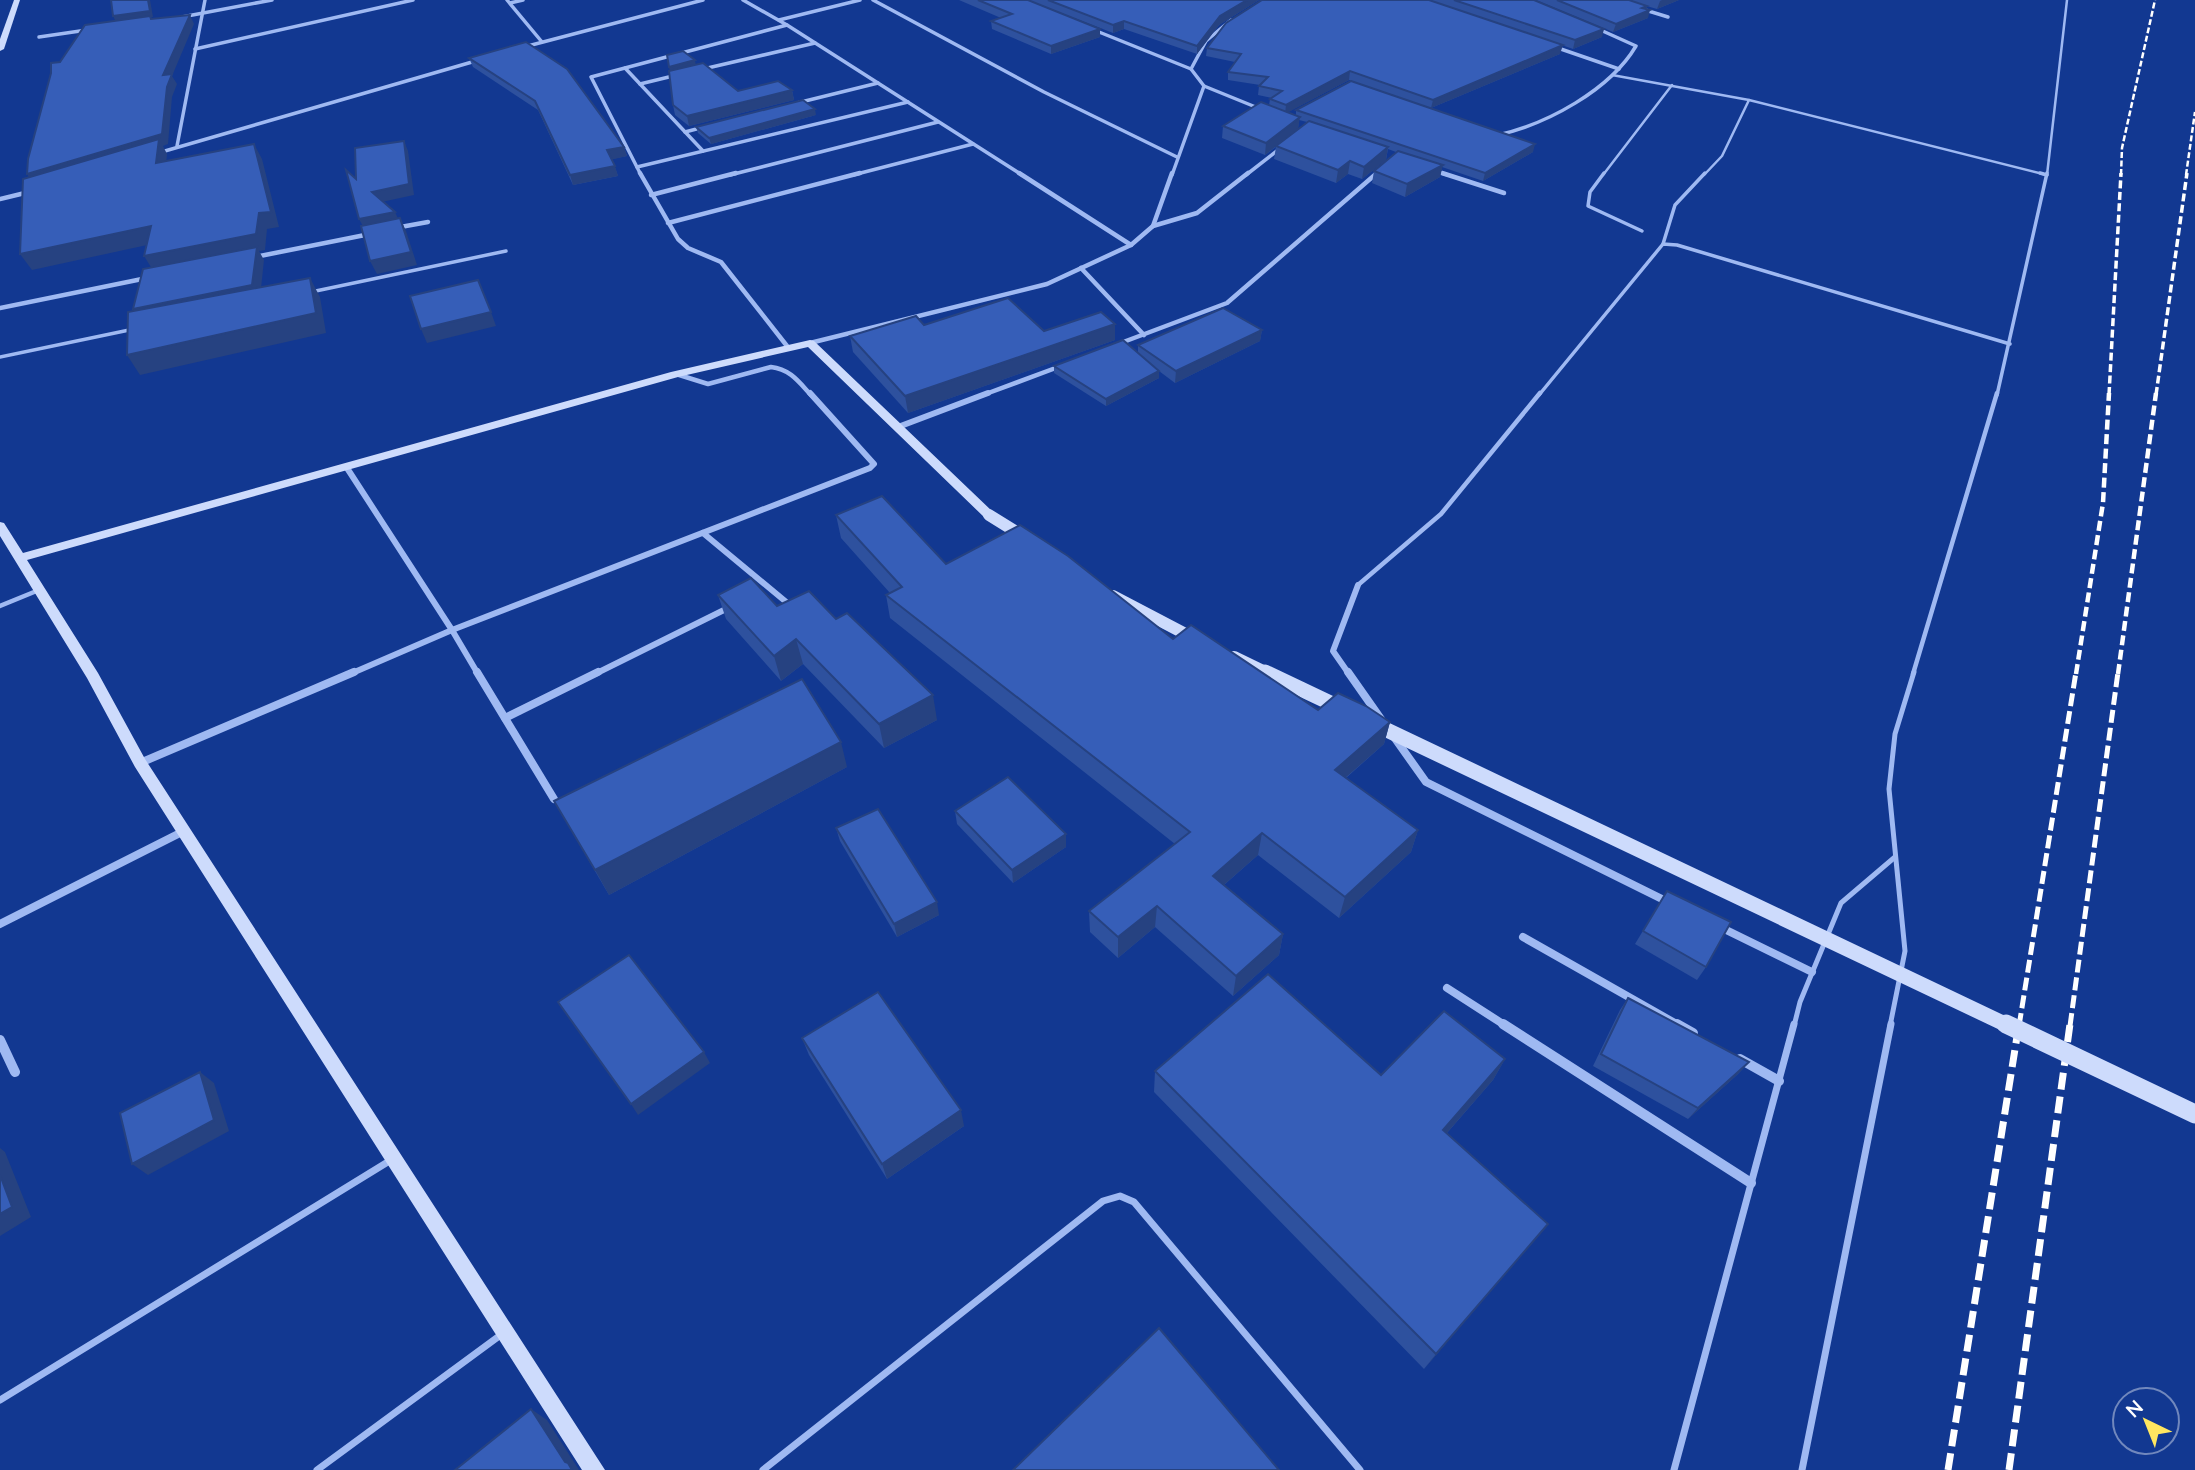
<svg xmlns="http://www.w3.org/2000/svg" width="2195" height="1470" font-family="Lato,sans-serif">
<rect width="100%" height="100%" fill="#123891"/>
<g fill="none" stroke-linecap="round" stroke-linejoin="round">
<!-- lane-far4 -->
<g stroke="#9fb9f2" stroke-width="2.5">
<polyline points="1612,75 1749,100"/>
<polyline points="1603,175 1672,85"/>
<polyline points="1704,175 1722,156 1749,100 2047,175"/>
<polyline points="2047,175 2067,0"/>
</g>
<!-- lane-far3 -->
<g stroke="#9fb9f2" stroke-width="3.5">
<polyline points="1604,173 1590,192 1588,206 1642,231"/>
<polyline points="2040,173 2047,175"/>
<polyline points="1663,244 1675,205 1705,173"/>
<polyline points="311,292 506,251"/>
<polyline points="0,357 134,329"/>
<polyline points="1539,395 1663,244 1677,245 2010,344"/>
<polyline points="1997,395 2047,173"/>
</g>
<!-- lane-far2 -->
<g stroke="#9fb9f2" stroke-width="4.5">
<polyline points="1358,585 1441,514 1540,393"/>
<polyline points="0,606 39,590"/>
<polyline points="1913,674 1997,393"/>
</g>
<!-- lane-far1 -->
<g stroke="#9fb9f2" stroke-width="5">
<polyline points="1794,1026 1800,1002 1841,903 1895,857"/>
<polyline points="1890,1026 1905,951 1889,789 1895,734 1914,672"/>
</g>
<!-- lane -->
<g stroke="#9fb9f2" stroke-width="7">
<polyline points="0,1400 391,1160"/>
<polyline points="317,1470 502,1334"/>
<polyline points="763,1470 1103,1201 1120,1196 1134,1202 1360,1470"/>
<polyline points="1674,1470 1794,1024"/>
<polyline points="1802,1470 1891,1024"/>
</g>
<!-- street-far4 -->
<g stroke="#9fb9f2" stroke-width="3.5">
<polyline points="507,0 542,42"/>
<polyline points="873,0 1044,92 1177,157"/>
<polyline points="510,3 523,0"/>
<polyline points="1642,9 1668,17"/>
<polyline points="182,17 272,0"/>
<polyline points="779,20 860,0"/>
<polyline points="787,25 1022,175"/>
<polyline points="1094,30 1191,69"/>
<polyline points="39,37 87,30"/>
<polyline points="524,47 703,0"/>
<polyline points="1555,47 1619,69"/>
<polyline points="195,49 413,0"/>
<polyline points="625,68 703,151"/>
<polyline points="699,70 815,43"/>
<polyline points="640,84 677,75"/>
<polyline points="1204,86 1263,110"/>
<polyline points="797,103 878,83"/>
<polyline points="685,132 704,127"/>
<path d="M1498,135C1547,124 1610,90 1636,46L1596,28"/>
<polyline points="177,146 205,0"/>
<polyline points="158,153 479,60"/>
<polyline points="637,167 908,102"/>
<polyline points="1432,170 1448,175"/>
<polyline points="641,175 591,77 787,25 743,0"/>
<polyline points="730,175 938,122"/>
<polyline points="853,175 973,144"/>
<polyline points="1172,175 1204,86 1191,69 1206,41 1231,20"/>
<polyline points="1246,175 1282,147"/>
<polyline points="1375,175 1378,172"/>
</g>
<!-- street-far3 -->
<g stroke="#9fb9f2" stroke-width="4.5">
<polyline points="640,173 678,239 688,248 721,262 787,346"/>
<polyline points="1019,173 1131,245"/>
<polyline points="1442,173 1504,193"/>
<polyline points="651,195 736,173"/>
<polyline points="0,199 29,192"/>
<polyline points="668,223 860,173"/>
<polyline points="1153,226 1197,213 1248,173"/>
<polyline points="395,228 428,222"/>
<polyline points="255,257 370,234"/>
<polyline points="1081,268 1144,335"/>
<polyline points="0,308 147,278"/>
<polyline points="810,343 1047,284 1131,245 1153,226 1172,173"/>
<polyline points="1118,344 1227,303 1377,173"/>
<path d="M676,374L708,384L771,367C790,369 799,382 811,395"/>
<polyline points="983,395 1061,366"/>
</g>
<!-- street-far2 -->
<g stroke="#9fb9f2" stroke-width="6">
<polyline points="898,427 988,393"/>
<polyline points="347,468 452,630 350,674"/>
<polyline points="703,533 791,606"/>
<polyline points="478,674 452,630 870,468 874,464 810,393"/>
<polyline points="595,674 730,607"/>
<polyline points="1349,674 1333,651 1358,585"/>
</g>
<!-- street-far1 -->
<g stroke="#9fb9f2" stroke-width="8">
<polyline points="477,672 554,799"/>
<polyline points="1348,672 1381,719"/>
<polyline points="505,718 598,672"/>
<polyline points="1394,737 1426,782 1670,903"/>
<polyline points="140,763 354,672"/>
<polyline points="0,924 184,831"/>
<polyline points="1718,926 1812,972"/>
<polyline points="1523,937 1680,1026"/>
<polyline points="1447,988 1506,1026"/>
</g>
<!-- street -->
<g stroke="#9fb9f2" stroke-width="10">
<polyline points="1503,1024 1751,1183"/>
<polyline points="1677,1024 1693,1033"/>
<polyline points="0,1040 15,1072"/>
<polyline points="1740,1059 1779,1081"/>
</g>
<!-- secondary -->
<g fill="#cddbfc" fill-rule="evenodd">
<polygon points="14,0 20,0 4,49 0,51 0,39"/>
<polygon points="810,340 814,341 993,512 993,518 985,518 808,347 678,377 27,560 98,673 145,759 605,1470 582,1470 135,767 87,678 0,536 0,522 4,523 23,553 671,372"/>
</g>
<!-- rail-far4 -->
<g stroke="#fff" stroke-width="2.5" stroke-dasharray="6 2.5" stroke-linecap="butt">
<polyline points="2121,175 2122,148 2155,0"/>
<polyline points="2186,175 2195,112"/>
</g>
<!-- rail-far3 -->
<g stroke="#fff" stroke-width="3.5" stroke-dasharray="8 3.5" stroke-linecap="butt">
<polyline points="2109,395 2121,173"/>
<polyline points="2156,395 2187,173"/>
</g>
<!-- rail-far2 -->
<g stroke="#fff" stroke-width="4.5" stroke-dasharray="10 4.5" stroke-linecap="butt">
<polyline points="2076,674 2103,503 2109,393"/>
<polyline points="2118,674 2156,393"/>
</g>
<!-- rail-far1 -->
<g stroke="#fff" stroke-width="5" stroke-dasharray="13 5" stroke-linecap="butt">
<polyline points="2019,1026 2076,672"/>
<polyline points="2070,1026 2118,672"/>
</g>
<!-- rail -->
<g stroke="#fff" stroke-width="7" stroke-dasharray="17 7" stroke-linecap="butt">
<polyline points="1948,1470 2019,1024"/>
<polyline points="2009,1470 2070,1024"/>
</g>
<!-- secondary-bridge-far2 -->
<g stroke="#cddbfc" stroke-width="12">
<polyline points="989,515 1026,538"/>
<polyline points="1113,596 1197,640"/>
<polyline points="1234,657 1269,674"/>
</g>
<!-- secondary-bridge-far1 -->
<g stroke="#cddbfc" stroke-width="15">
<polyline points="1265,672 1343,709"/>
<polyline points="1370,722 2009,1026"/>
</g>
<!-- secondary-bridge -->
<polyline stroke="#cddbfc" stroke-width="19" points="2006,1024 2195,1114"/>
</g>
<!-- wall -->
<g fill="#2e519e" fill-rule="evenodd">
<polygon points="959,0 1028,0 1100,37 1051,54 992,29 991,21 1001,18"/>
<polygon points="1028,0 1259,0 1219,25 1197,54 1124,29 1113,33"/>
<path d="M1262,0H1534L1602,37L1573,49L1516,29L1560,54L1431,108L1533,152L1483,181L1442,167L1440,177L1405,197L1372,183L1374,171L1396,152L1388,149L1386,160L1362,179L1348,174L1336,183L1274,159L1276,147L1265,155L1222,138L1223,126L1269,105L1270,99L1272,98L1258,95L1259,86L1260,85L1228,80V72L1235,62L1206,56L1207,48ZM1349,80L1414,103L1296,110V115L1288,112ZM1299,120L1307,122L1298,129Z"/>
<polygon points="1536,0 1679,0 1657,9 1643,5 1647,6 1646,9 1648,18 1613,32"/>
<polygon points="469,58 624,147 627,156 612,159 618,176 573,185 538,110 473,67"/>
<polygon points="696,65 738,91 792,90 794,100 689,126 675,115 673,105 670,71"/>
<polygon points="816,115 711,144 698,133 696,127"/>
<polygon points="924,325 1044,331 1115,340 908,413 853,352 850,336"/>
<polygon points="1262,330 1260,341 1175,383 1159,371 1159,378 1106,406 1054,373 1054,366 1138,353 1138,345"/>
<polygon points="836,515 946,564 1173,639 1318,710 1390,722 1384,744 1346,778 1418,830 1411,852 1339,918 1258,855 1224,885 1283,934 1279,955 1233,996 1155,927 1118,958 1090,932 1089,911 1175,844 890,618 886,595 890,593 841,538"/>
<polygon points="718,595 777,606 937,720 884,748 803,664 781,681 726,619"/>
<polygon points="847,767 609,895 554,801"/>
<polygon points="955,811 1066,834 1066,847 1013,883 957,824"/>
<polygon points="836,828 939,915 897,937 840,841"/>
<polygon points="1667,891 1706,967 1697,980 1635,944"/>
<polygon points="1628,998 1749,1062 1738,1074 1688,1119 1593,1066 1620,1010"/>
<polygon points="802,1038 964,1126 887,1179 809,1055"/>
<polygon points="1505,1059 1493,1080 1447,1133 1548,1224 1424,1369 1154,1092 1155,1071 1381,1075"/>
</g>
<!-- shaded-wall -->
<g fill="#264281">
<polygon points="148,0 150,0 153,17 151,17 155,25 116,22 113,16"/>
<polygon points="1247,0 1259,0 1219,25 1197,54 1197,46 1220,16"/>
<polygon points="1662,0 1679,0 1657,9 1660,1"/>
<polygon points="1647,6 1645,12 1650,10 1648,18 1613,32 1616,24"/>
<polygon points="190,15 194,24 172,76 177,84 172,97 168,144 163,146 167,154 165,178 34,185 27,174 163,75"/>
<polygon points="1124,21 1124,29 1113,33 1113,25"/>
<polygon points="1100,29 1100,37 1051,54 1051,46"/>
<polygon points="1604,29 1602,37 1573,49 1575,40"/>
<polygon points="1563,45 1560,54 1431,108 1433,100"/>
<polygon points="695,60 696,66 670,72 669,67"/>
<polygon points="1350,71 1349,80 1285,114 1286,105"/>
<polygon points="792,90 794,100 689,126 687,116"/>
<polygon points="815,109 816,115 711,144 709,138"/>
<polygon points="1300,117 1298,129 1265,155 1266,143"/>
<polygon points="404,141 408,151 414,195 377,203 372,192"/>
<polygon points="254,144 262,159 279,227 267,229 265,250 259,251 264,260 260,298 142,323 133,309 154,272 144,256"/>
<polygon points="1535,144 1533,152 1483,181 1485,173"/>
<polygon points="624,147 627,156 610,160 607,150"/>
<polygon points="1388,147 1386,160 1362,179 1364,167"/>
<polygon points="1350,161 1348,174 1336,183 1338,170"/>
<polygon points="1443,165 1440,177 1405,197 1407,184"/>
<polygon points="615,166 618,176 573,185 570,175"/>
<polygon points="395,212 400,223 365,230 359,219"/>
<polygon points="400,218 406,231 417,265 377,274 370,261"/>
<polygon points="151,226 161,242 32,270 20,254"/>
<polygon points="310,278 320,297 326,333 140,375 127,355"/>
<polygon points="491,312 496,326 427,343 421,329"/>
<polygon points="1115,324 1115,340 908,413 905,396"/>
<polygon points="1262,330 1260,341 1175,383 1176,371"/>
<polygon points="1159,371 1159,378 1106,406 1106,399"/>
<polygon points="796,639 803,664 781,681 774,656"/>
<polygon points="933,695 937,720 884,748 879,724"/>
<polygon points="1390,722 1384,744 1329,792 1335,770"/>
<polygon points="841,742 847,767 609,895 595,870"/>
<polygon points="1418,830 1411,852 1339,918 1345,897"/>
<polygon points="1262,833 1258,855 1210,897 1213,876"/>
<polygon points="1066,834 1066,847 1013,883 1012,870"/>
<polygon points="937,902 939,915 897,937 894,924"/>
<polygon points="1157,906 1155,927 1118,958 1118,937"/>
<polygon points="1283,934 1279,955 1233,996 1236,976"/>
<polygon points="704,1052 710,1063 638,1115 631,1104"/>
<polygon points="1505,1059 1493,1080 1432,1150 1443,1130"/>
<polygon points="1749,1062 1738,1074 1688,1119 1698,1108"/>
<polygon points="200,1072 214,1083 229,1131 148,1175 132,1164"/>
<polygon points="961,1110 964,1126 887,1179 882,1164"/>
<polygon points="0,1148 5,1152 31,1217 0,1236"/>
<polygon points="1548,1224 1533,1242 1424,1369 1436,1354"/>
<polygon points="531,1409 547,1420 579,1470 572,1470 565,1462"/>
</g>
<!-- building -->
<g fill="#365eb8" stroke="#264281" stroke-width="2">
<polygon points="111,0 148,0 150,11 113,16"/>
<polygon points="978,0 1028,0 1100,29 1051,46 991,21 1012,14"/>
<polygon points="1048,0 1247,0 1220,16 1197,46 1124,21 1113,25"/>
<polygon points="1262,0 1429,0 1563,45 1433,100 1350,71 1286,105 1270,99 1282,91 1259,86 1268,77 1228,72 1241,54 1207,48 1226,23"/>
<polygon points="1454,0 1534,0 1604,29 1575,40"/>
<polygon points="1557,0 1629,0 1647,6 1642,8 1650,10 1616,24"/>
<polygon points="190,15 163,75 172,74 167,87 162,134 27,174 28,159 51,73 51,63 60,62 85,25 150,16 151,19"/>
<polygon points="526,42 567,69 624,147 607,150 615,166 570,175 535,101 469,58"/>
<polygon points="683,51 695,60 669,67 667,55"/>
<polygon points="703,63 738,91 778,81 792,90 687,116 673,105 669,71"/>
<polygon points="1351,81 1535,144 1485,173 1296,110"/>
<polygon points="803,100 815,109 709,138 696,127"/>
<polygon points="1261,102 1300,117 1266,143 1223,126"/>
<polygon points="1309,121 1388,147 1364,167 1350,161 1338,170 1276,146"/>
<polygon points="159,139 156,163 254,144 271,212 259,213 256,234 144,256 151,226 20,254 23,179"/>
<polygon points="404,141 409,184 372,192 395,212 359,219 346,170 356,179 355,148"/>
<polygon points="1398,151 1443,165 1407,184 1374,171"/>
<polygon points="400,218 411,252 370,261 361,226"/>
<polygon points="257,247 252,285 133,309 143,269"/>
<polygon points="310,278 316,313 127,355 128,312"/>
<polygon points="478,280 491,312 421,329 410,296"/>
<polygon points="1008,298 1044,331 1101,312 1115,324 905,396 850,336 916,316 924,325"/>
<polygon points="1223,308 1262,330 1176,371 1138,345"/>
<polygon points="1123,340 1159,371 1106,399 1054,366"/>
<polygon points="882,496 946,564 1020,525 1068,556 1173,639 1191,625 1318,710 1338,693 1366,706 1390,722 1335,770 1418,830 1345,897 1262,833 1213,876 1283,934 1236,976 1157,906 1118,937 1089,911 1190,832 886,595 902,587 836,515"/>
<polygon points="751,578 777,606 809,591 836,619 847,613 933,695 879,724 796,639 774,656 718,595"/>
<polygon points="802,679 841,742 595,870 554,801"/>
<polygon points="1008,777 1066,834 1012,870 955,811"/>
<polygon points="878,809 937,902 894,924 836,828"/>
<polygon points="1667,891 1731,922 1706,967 1643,931"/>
<polygon points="629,955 704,1052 631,1104 558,1002"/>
<polygon points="1268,974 1381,1075 1444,1011 1505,1059 1443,1130 1548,1224 1436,1354 1155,1071"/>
<polygon points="878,992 961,1110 882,1164 802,1038"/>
<polygon points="1628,998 1749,1062 1698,1108 1601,1054"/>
<polygon points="200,1072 214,1120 132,1164 120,1113"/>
<polygon points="0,1175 12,1207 0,1214"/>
<polygon points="1159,1328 1279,1470 1013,1470"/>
<polygon points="531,1409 565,1462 568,1463 572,1470 455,1470"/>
</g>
<!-- north arrow -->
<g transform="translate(2146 1421) rotate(317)"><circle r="33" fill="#123891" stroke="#7188bd" stroke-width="2"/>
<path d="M0-5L12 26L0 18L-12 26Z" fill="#ffe760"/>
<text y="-10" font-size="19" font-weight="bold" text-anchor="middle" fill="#ffffff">N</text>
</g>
</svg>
